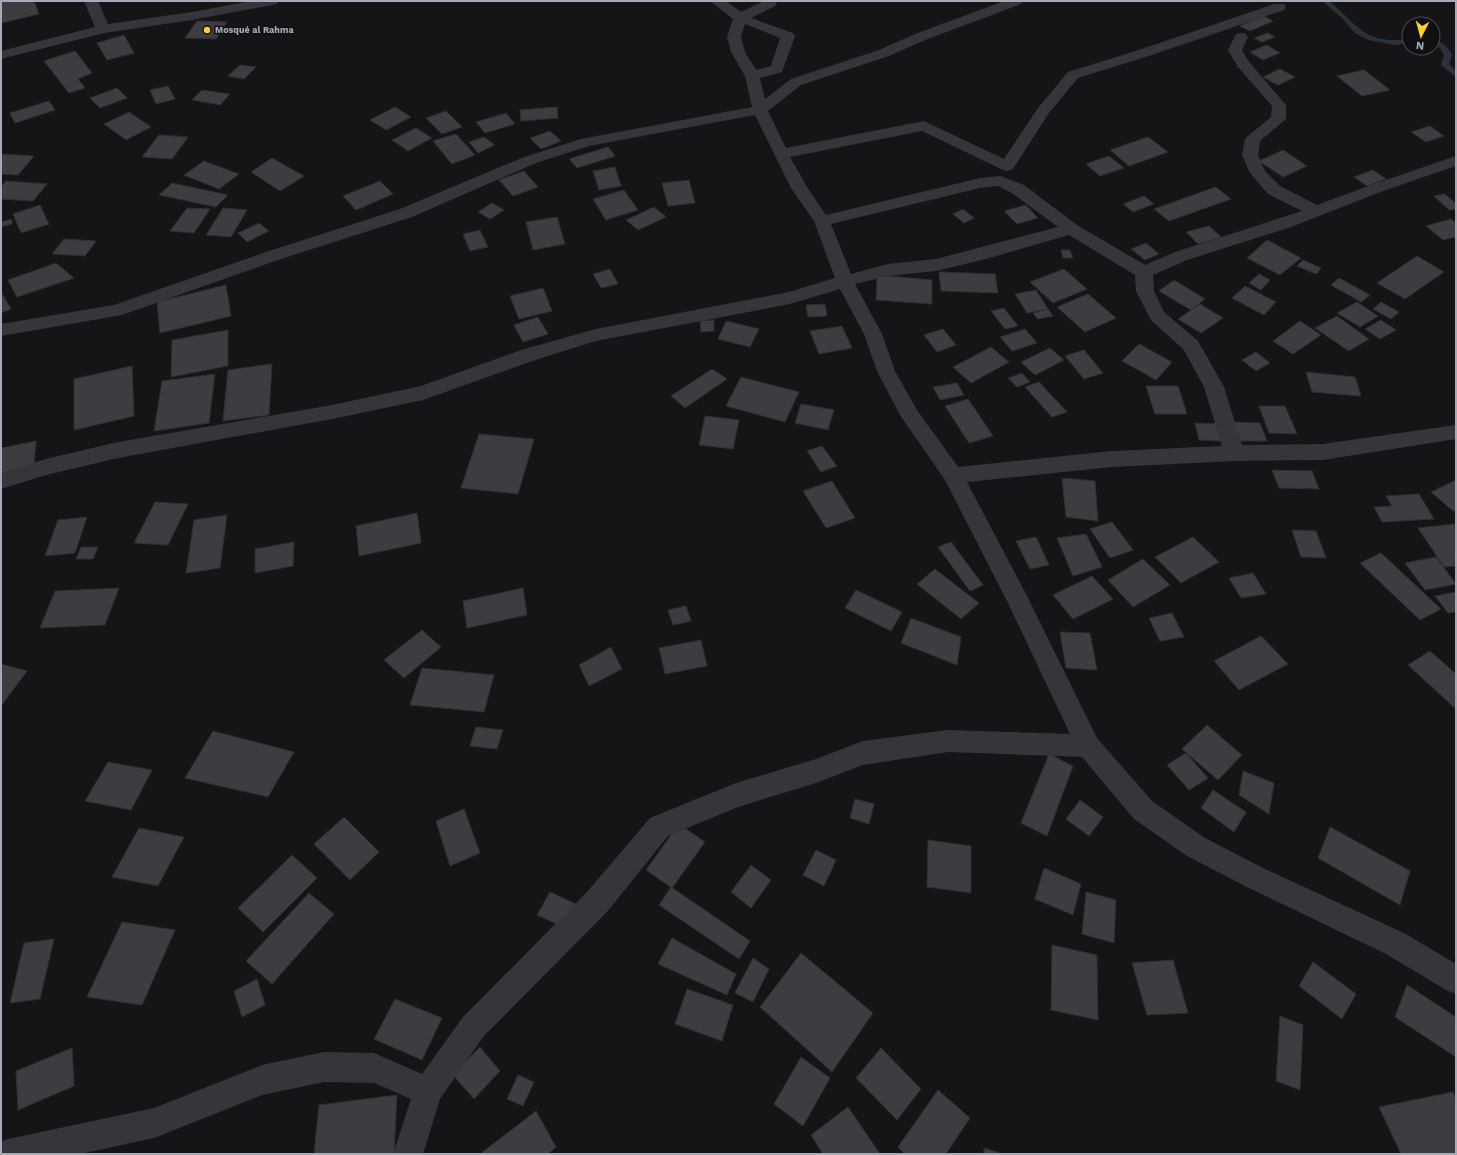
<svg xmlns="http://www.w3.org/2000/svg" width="1457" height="1155" font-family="'Work Sans',sans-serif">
<rect width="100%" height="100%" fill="#151517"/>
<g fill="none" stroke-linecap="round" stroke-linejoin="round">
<!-- stream -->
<g fill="#2a313b" fill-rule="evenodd">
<path d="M1322,1H1329C1359,26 1365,45 1409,39V43L1395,45L1368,40L1355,33L1343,19Z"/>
<path d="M1433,40C1443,42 1448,46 1452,55L1449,64L1456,71V77L1441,65L1444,55L1440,48L1433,44Z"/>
</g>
</g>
<!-- building -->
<g fill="#3c3d41" stroke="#2f2e33">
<polygon points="1,1 34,1 39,14 1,23"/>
<polygon points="1264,16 1273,21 1250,31 1240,26"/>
<polygon points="197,21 227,22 216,39 185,38"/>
<polygon points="1268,33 1275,37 1262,42 1254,38"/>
<polygon points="124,35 134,53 107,60 97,43"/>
<polygon points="1267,45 1280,53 1263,60 1250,52"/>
<polygon points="75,51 92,73 78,79 85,88 69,93 44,61"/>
<polygon points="240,65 256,67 244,79 228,76"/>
<polygon points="1280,69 1295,77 1278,85 1263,77"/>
<polygon points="1364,70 1390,90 1362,96 1337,76"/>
<polygon points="168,86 175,99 156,104 150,90"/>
<polygon points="117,88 127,98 100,108 90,98"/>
<polygon points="202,90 230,94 220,105 192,100"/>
<polygon points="49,101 55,110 15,123 10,113"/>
<polygon points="395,107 411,117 386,130 370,120"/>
<polygon points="557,107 558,118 521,121 520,110"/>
<polygon points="446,111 462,127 442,134 426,118"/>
<polygon points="129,112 151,127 126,140 104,124"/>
<polygon points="506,113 515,124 485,133 476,122"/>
<polygon points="1430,126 1444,136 1426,142 1411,132"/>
<polygon points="416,128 432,138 408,151 392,140"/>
<polygon points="550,131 561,141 541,149 530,138"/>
<polygon points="456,134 475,155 452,164 433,141"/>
<polygon points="159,135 188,137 172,159 142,157"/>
<polygon points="484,137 495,145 478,153 469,142"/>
<polygon points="1148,137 1168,152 1129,166 1110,150"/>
<polygon points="608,147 615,156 577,168 569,159"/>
<polygon points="1283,150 1307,166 1283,177 1259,161"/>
<polygon points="1,154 34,156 18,175 1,174"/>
<polygon points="1109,156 1124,168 1100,176 1086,164"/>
<polygon points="272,158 304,176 280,191 251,172"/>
<polygon points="204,161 239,174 219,189 184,175"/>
<polygon points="615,167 621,186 599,190 593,171"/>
<polygon points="1373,170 1386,179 1367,186 1354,177"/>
<polygon points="524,171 538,187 513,196 499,180"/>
<polygon points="689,180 695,203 668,206 662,183"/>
<polygon points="6,181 47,184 33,201 1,199 1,187"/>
<polygon points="380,181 393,194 356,210 343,196"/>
<polygon points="172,183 228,195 216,207 159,195"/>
<polygon points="1216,187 1231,199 1169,221 1154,209"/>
<polygon points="624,190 638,210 606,220 593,199"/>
<polygon points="1445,194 1456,204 1456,209 1449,210 1434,196"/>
<polygon points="1144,196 1154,204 1133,212 1123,204"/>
<polygon points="492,203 504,210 490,219 478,212"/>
<polygon points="40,205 49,224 21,233 13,214"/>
<polygon points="1026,205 1038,218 1017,224 1004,211"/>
<polygon points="654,207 666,217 638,230 626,220"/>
<polygon points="187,208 210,209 194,233 170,231"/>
<polygon points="223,208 247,210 231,237 206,235"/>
<polygon points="963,209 974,218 964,223 953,214"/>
<polygon points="557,217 565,244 533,250 526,222"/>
<polygon points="12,219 12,224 1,227 1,222"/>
<polygon points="1451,219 1456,223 1456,237 1443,240 1426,226"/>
<polygon points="259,223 269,231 247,242 238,233"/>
<polygon points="1209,226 1221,237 1198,244 1186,232"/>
<polygon points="480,230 488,247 470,251 463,234"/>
<polygon points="64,239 96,241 85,256 52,254"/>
<polygon points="1267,240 1301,258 1280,275 1247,258"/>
<polygon points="1146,243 1159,254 1145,260 1131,249"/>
<polygon points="1061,250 1070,250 1073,258 1063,258"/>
<polygon points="1417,256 1444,272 1405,299 1377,283"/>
<polygon points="1303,260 1321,268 1316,274 1297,266"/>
<polygon points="56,263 74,278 17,297 8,280"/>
<polygon points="610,269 618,284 601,288 593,274"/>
<polygon points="1064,269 1087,289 1053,303 1030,282"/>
<polygon points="939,272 995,274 998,293 941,291"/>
<polygon points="1259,274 1270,280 1261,290 1249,283"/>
<polygon points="877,275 932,280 932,304 876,300"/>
<polygon points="1339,278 1370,295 1361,302 1331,285"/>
<polygon points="1174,280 1205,299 1191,310 1159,291"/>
<polygon points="226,285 231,316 160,333 157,302"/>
<polygon points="1245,286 1276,302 1264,315 1232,298"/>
<polygon points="543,288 552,311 519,319 510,296"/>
<polygon points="1036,290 1048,309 1027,313 1015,294"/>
<polygon points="1,292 11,309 1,313"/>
<polygon points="1088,294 1116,318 1085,332 1057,307"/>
<polygon points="1357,302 1378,316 1360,327 1337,313"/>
<polygon points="1381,302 1399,312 1391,319 1373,309"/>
<polygon points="825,304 827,316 808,317 806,305"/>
<polygon points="1200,304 1223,318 1201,333 1178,319"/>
<polygon points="1004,308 1018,326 1005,329 991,311"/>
<polygon points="1048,309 1053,316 1038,319 1033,313"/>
<polygon points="1337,316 1369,339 1349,351 1315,328"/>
<polygon points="538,317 548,334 523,342 514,325"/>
<polygon points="714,320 714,331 701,332 700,321"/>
<polygon points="1381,320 1396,330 1380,339 1365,329"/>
<polygon points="726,321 759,329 750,347 718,339"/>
<polygon points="1300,321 1321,335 1293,354 1273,341"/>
<polygon points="842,326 852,348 819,354 810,331"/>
<polygon points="943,329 956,345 937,352 924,335"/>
<polygon points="1025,329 1037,343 1012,351 1000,337"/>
<polygon points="228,330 228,366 171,377 172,340"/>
<polygon points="1139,344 1172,362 1156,380 1122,361"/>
<polygon points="991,347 1009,362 971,383 953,367"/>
<polygon points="1050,348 1064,360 1035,375 1021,362"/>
<polygon points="1084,350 1103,373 1084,379 1065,356"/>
<polygon points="1256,352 1270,363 1256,371 1242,360"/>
<polygon points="272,364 269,415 223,421 228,370"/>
<polygon points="132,366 134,416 74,430 74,379"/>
<polygon points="712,369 727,379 685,408 671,396"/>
<polygon points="1306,372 1355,377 1361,396 1312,392"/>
<polygon points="1022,373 1030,382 1017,387 1008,378"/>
<polygon points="215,374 209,423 154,431 162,381"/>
<polygon points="741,377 799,392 785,422 726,406"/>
<polygon points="1039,382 1067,412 1052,417 1025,387"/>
<polygon points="957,383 964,395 940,400 933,387"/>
<polygon points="1146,386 1178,386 1187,414 1155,414"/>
<polygon points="968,399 993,436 969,443 945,406"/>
<polygon points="801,404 834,410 828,430 795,423"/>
<polygon points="1259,406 1285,406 1297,434 1269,433"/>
<polygon points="705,416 739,420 733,449 699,445"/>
<polygon points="1230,422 1260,423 1267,441 1236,441"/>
<polygon points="1195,423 1219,424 1223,441 1199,440"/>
<polygon points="479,434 534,439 518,494 461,488"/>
<polygon points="36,441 34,465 1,473 1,448"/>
<polygon points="822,446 837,466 821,472 807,451"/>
<polygon points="1272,470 1312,471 1319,489 1279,488"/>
<polygon points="1062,478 1095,481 1098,521 1066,517"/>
<polygon points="1456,480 1456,510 1453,511 1431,492"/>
<polygon points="832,481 855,518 826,528 803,491"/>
<polygon points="1419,494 1434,519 1382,522 1374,507 1392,506 1386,496"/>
<polygon points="155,502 188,504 168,545 134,543"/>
<polygon points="417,513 421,543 359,556 356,526"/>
<polygon points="227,515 220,568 186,573 194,520"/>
<polygon points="87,517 75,553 45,556 58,520"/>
<polygon points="1112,522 1133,550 1110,558 1090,529"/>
<polygon points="1455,524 1456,566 1444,567 1418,528"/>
<polygon points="1292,530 1316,531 1326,558 1301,557"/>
<polygon points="1086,534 1102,567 1073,576 1057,538"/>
<polygon points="1036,537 1049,565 1030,569 1016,541"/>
<polygon points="1193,537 1219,562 1181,583 1155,557"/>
<polygon points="294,542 293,566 255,573 255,549"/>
<polygon points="951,542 983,585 970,591 938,547"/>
<polygon points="81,547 98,547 93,559 76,559"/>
<polygon points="1381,553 1441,609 1420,620 1360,563"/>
<polygon points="1436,557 1456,584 1425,590 1405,563"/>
<polygon points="1143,559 1170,585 1133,607 1108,580"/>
<polygon points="935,569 979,603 961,619 917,584"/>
<polygon points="1253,573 1266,594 1241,598 1229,578"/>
<polygon points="1092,576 1113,599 1073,619 1053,595"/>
<polygon points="119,588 105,625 40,628 55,591"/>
<polygon points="523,588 527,615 467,628 463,601"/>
<polygon points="856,590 902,612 891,631 845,608"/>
<polygon points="1456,592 1456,612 1448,613 1435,596"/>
<polygon points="686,606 691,621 673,625 668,610"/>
<polygon points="1172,613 1184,637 1160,641 1149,618"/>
<polygon points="911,618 961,637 957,665 901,643"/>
<polygon points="422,630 441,647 404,678 384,660"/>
<polygon points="1060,632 1090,633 1097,670 1066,668"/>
<polygon points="1261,636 1288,664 1239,690 1214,661"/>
<polygon points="701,640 707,666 665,674 659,648"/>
<polygon points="611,647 622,669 589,686 579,665"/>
<polygon points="1430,651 1456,674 1456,707 1455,708 1408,665"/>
<polygon points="1,664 27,671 1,706"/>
<polygon points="422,668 494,675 484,712 410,705"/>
<polygon points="1207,725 1242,755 1218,780 1182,749"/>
<polygon points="476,727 503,730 497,749 470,746"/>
<polygon points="213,731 294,752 268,797 185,778"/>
<polygon points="1186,753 1208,778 1189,790 1167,765"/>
<polygon points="1049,754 1073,766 1047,836 1021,823"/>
<polygon points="108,762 152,770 131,810 85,801"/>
<polygon points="1243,771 1274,783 1269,814 1239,795"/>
<polygon points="1213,790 1246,812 1234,832 1201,808"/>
<polygon points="855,799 874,804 869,824 850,818"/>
<polygon points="1080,800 1103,817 1089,836 1066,819"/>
<polygon points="464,809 480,853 450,866 436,821"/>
<polygon points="344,817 379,852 350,880 314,844"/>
<polygon points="679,824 705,842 672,888 646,870"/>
<polygon points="1330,827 1410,871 1400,905 1318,858"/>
<polygon points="139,828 184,837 158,886 112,877"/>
<polygon points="928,840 971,846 971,893 927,887"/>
<polygon points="816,850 836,860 824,886 803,875"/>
<polygon points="292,855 317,878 263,932 238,908"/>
<polygon points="751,865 771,880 751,908 731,892"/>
<polygon points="1044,868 1081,884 1073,915 1035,899"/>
<polygon points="671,887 750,941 739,959 659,905"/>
<polygon points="550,892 576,904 564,927 537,915"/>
<polygon points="1086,892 1116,900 1114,943 1082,934"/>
<polygon points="309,893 334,914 272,984 246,961"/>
<polygon points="122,922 175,930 142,1005 87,997"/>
<polygon points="672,938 736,974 727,995 658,964"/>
<polygon points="54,939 40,999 10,1003 24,943"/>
<polygon points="1052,945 1097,955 1098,1020 1051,1010"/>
<polygon points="801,953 873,1013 832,1072 760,1007"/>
<polygon points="753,958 769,969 753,1002 735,993"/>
<polygon points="1173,960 1188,1013 1147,1015 1132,963"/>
<polygon points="1313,962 1356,994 1342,1019 1299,986"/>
<polygon points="257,979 265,1005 242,1017 234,991"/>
<polygon points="1407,985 1456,1017 1456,1057 1395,1017"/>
<polygon points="687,989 733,1005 722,1041 675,1024"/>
<polygon points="395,999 442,1018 422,1060 374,1039"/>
<polygon points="1280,1016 1303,1025 1300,1090 1276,1081"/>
<polygon points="480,1047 500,1071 474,1099 453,1075"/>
<polygon points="72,1048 74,1086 18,1110 16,1071"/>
<polygon points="881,1048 921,1089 897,1120 856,1078"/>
<polygon points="801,1057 830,1078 803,1126 774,1104"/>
<polygon points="518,1075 534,1082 523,1106 507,1099"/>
<polygon points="938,1090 970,1118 946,1154 905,1154 898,1147"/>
<polygon points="1453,1092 1456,1099 1456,1154 1401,1154 1379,1107"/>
<polygon points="397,1095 394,1154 314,1154 319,1105"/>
<polygon points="848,1107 880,1154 823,1154 811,1135"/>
<polygon points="536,1111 556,1147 548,1154 480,1154"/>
<polygon points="984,1148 1003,1154 984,1154"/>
</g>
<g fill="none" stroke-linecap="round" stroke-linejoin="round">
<!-- minor -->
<g fill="#35363c" fill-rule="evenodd">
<polygon points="84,1 98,1 108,24 192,12 251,1 279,1 277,4 272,5 192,20 104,33 1,59 1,51 95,27"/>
<path d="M710,1H726L741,12L764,1H775L777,3L775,6L751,18L793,33L795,36L782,72L760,78L765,99L791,79L879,50L915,34L1004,1H1023L1021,4L925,40L889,56L801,85L768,111L786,148L924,121L1004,159L1038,108L1068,72L1142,49L1274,4H1284L1286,7L1284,10L1152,55L1078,78L1049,113L1013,169L1007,171L1001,169L922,131L790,157L807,187L826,215L980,178L1000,176L1024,185L1077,225L1145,265L1175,252L1302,211L1268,194L1250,173L1242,155L1245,139L1248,136L1271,117L1272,106L1238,67L1228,50L1236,34L1241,33L1246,34L1248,37L1242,50L1249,62L1286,105V119L1260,141L1258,155L1265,171L1280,186L1317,205L1371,185L1456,156V166L1383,191L1291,227L1187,260L1153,275L1154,291L1164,312L1198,341L1224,387L1242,445L1323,444L1456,425V439L1323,460L1234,461L1112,467L967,482L1026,594L1097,738L1152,801L1205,838L1265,869L1406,934L1456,964V994L1446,990L1386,954L1247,887L1187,856L1134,819L1082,757L948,752L863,765L816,783L738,807L668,836L607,912L483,1037L440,1099L423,1154H393L411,1099L374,1083L324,1082L262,1095L154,1138L80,1154H1V1142L8,1139L154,1108L262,1065L324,1052L374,1053L422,1074L463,1017L587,892L650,818L736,783L816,759L863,741L948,730L1070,734L1009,605L945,480L900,415L877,371L864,334L840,289L790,304L596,341L535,360L423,400L332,419L118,458L46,475L1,489V473L46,459L118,442L332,405L421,386L521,350L596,329L789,292L835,278L814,221L791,188L755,115L589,146L536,163L412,217L281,259L122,315L1,336V324L114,305L269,251L400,209L524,157L581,139L752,107L745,76L731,52L727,37L733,19ZM745,24L780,38L771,66L756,70L745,52L741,37ZM998,186L1012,193L1058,227L936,259L888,264L851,274L831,224L980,188ZM1069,235L1135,275L1136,291L1151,320L1184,350L1204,387L1222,446L1112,451L958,467L917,410L895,371L882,334L855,284L888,276L936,271L986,259Z"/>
</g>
</g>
<!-- markers -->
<circle fill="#fad029" stroke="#101012" stroke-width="1.5" cx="207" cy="30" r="4"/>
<g text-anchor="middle" stroke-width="3" stroke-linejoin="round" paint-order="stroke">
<!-- far-poi labels -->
<g font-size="9" font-weight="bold" fill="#a6a9b7" stroke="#101012" text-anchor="start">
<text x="215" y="33">Mosqué al Rahma</text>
</g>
</g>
<!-- border -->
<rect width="1457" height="1155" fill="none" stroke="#a6a9b7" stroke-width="4"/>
<!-- north arrow -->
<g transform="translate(1421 36) rotate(186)"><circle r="19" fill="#101012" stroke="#4c4d54"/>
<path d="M0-3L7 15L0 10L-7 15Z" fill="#fad029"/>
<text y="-6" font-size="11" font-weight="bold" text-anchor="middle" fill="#a6a9b7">N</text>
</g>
</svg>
